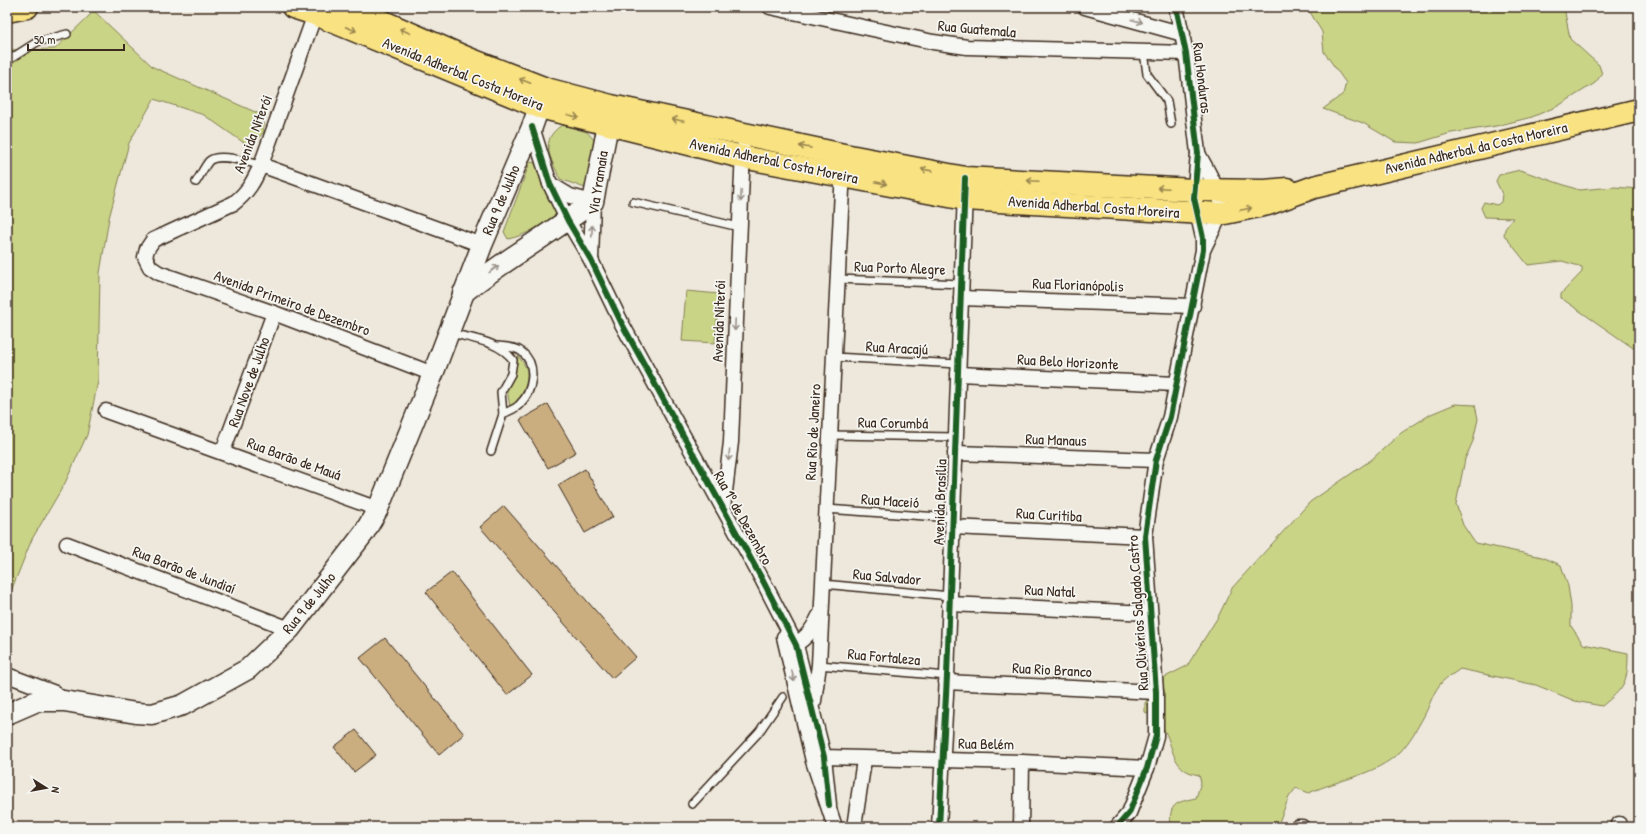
<svg xmlns="http://www.w3.org/2000/svg" width="1646" height="834" font-family="'Patrick Hand',sans-serif">
<rect width="100%" height="100%" fill="#ede8db"/>
<filter id="ink" filterUnits="userSpaceOnUse"><feTurbulence type="fractalNoise" baseFrequency=".025" numOctaves="2"/><feDisplacementMap in="SourceGraphic" scale="8" xChannelSelector="R" yChannelSelector="G"/><feConvolveMatrix kernelMatrix="1 2 1 2 8 2 1 2 1" color-interpolation-filters="sRGB"/></filter>
<g filter="url(#ink)">
<!-- green -->
<g fill="#cad487" stroke="#827f52">
<polygon points="1307,7 1564,7 1570,39 1599,65 1602,74 1595,83 1558,106 1532,117 1496,126 1451,133 1418,143 1395,142 1363,123 1323,109 1343,94 1346,83 1324,52 1322,32"/>
<polygon points="94,11 153,67 262,115 264,132 250,147 204,115 154,99 129,143 109,218 100,273 98,381 87,435 65,483 32,539 7,601 7,50 55,49"/>
<path d="M562,125L587,132L595,141L585,188L560,179C551,158 538,141 562,125Z"/>
<path d="M530,162L535,163L558,213C543,224 528,235 508,239L504,232Z"/>
<polygon points="1520,170 1579,190 1614,187 1639,189 1639,352 1561,298 1561,294 1582,272 1582,267 1562,261 1528,265 1504,235 1505,229 1513,218 1485,217 1481,208 1484,202 1497,205 1501,202 1502,194 1496,181 1499,175"/>
<polygon points="686,291 719,294 715,343 682,341"/>
<path d="M518,356C522,361 527,367 527,373C528,386 520,401 510,407L507,390L516,368Z"/>
<path d="M1455,404L1475,405L1478,419L1473,441L1465,459L1456,504L1463,525L1475,543L1542,557L1561,565L1568,586L1571,606V626L1583,644L1628,653C1628,683 1624,688 1602,706L1575,701L1536,685L1460,669C1455,673 1447,677 1443,681C1433,691 1430,705 1424,716C1418,727 1409,743 1400,752C1374,776 1339,779 1309,793L1296,788L1289,797L1277,827H1171C1168,804 1176,802 1196,798L1201,782L1199,775C1168,770 1175,742 1160,723C1157,719 1150,715 1145,712V703L1161,679L1187,666L1218,617L1232,588L1310,502L1371,460L1401,433L1431,414Z"/>
</g>
<!-- building -->
<g fill="#cbae80" stroke="#3b2a1e">
<polygon points="548,404 576,452 548,468 520,420"/>
<polygon points="585,469 613,517 585,533 558,485"/>
<polygon points="504,506 636,657 612,678 480,527"/>
<polygon points="452,572 532,675 507,695 426,592"/>
<polygon points="385,638 464,734 439,755 360,658"/>
<polygon points="356,730 376,755 354,772 334,747"/>
</g>
<g fill="none" stroke-linecap="round" stroke-linejoin="round">
<defs>
<g id="lane">
<polyline points="1144,52 1147,74 1167,101 1171,124"/>
<polyline points="7,61 37,42 67,34"/>
<path d="M196,182C200,176 204,167 209,161C219,152 249,163 261,165"/>
<polyline points="633,202 739,227"/>
<polyline points="838,279 962,284"/>
<path d="M451,333C472,339 499,341 513,360L511,374L501,392L503,414L491,451"/>
<path d="M498,346C506,347 516,347 522,352C538,365 533,392 519,405C515,409 508,411 503,414"/>
<polyline points="834,357 958,364"/>
<polyline points="830,435 956,437"/>
<polyline points="826,509 953,518"/>
<polyline points="823,584 950,596"/>
<polyline points="819,665 947,676"/>
<polyline points="692,804 759,732 783,697"/>
</g>
<g id="street">
<polyline points="770,7 933,42 967,47 1186,53"/>
<polyline points="1085,7 1183,34"/>
<path d="M315,14L261,165C254,181 248,192 234,203L153,240L147,249L145,257L150,267L159,273L274,313L433,374"/>
<polyline points="532,127 550,184 568,221 591,260 622,324 763,581 796,645 824,757 829,805"/>
<path d="M1198,153C1205,168 1225,197 1220,214C1216,225 1209,237 1204,248"/>
<polyline points="261,165 482,245"/>
<polyline points="550,184 570,196 593,202 591,260"/>
<polyline points="961,298 1193,306"/>
<polyline points="958,374 1176,384"/>
<polyline points="106,411 378,509"/>
<polyline points="223,451 274,313"/>
<polyline points="955,453 1156,460"/>
<polyline points="723,508 731,442 743,149"/>
<polyline points="952,527 1145,536"/>
<polyline points="67,544 290,629"/>
<polyline points="949,604 1149,613"/>
<polyline points="784,637 813,761 835,827"/>
<path d="M787,648C804,642 812,631 819,616"/>
<polyline points="7,675 55,693 64,701"/>
<polyline points="946,682 1156,692"/>
<polyline points="814,701 819,665 843,169"/>
<polyline points="805,724 824,757 1022,762 1147,768"/>
<polyline points="854,827 864,760"/>
<polyline points="939,827 947,676 965,192"/>
<polyline points="1021,827 1022,762"/>
<polyline points="1117,827 1129,813 1147,768 1156,736 1156,692 1145,536 1156,460 1170,417 1203,250 1203,238 1194,198 1198,153 1186,53 1176,7"/>
<polyline points="1298,827 1302,827"/>
<polyline points="1619,827 1619,824"/>
</g>
<g id="secondary">
<path d="M463,293C504,260 550,234 593,202L611,109"/>
<polyline points="7,714 37,701 64,701 136,713 152,714 183,705 248,669 290,629 364,533 378,509 433,374 482,245 532,127 544,93"/>
</g>
<g id="primary">
<polyline points="293,7 315,14 540,107 742,157 965,199 1220,214 1268,204 1314,187 1639,110"/>
<polyline points="349,7 469,59 546,89 611,106 844,155 965,178 1194,190 1265,191 1287,189"/>
<polyline points="7,11 27,7"/>
</g>
</defs>
<!-- lane casing -->
<use href="#lane" stroke="#3b2a1e" stroke-width="10"/>
<!-- street casing -->
<use href="#street" stroke="#3b2a1e" stroke-width="17"/>
<!-- secondary casing -->
<use href="#secondary" stroke="#3b2a1e" stroke-width="23"/>
<!-- primary casing -->
<use href="#primary" stroke="#3b2a1e" stroke-width="25"/>
<!-- lane -->
<use href="#lane" stroke="#f6f6f2" stroke-width="7"/>
<!-- street -->
<use href="#street" stroke="#f6f6f2" stroke-width="14"/>
<!-- secondary -->
<use href="#secondary" stroke="#f6f6f2" stroke-width="20"/>
<!-- primary -->
<use href="#primary" stroke="#f8e281" stroke-width="22"/>
<defs>
<g id="cycleway">
<polyline points="532,127 550,184 568,221 591,260 622,324 763,581 796,645 824,757 829,805"/>
<polyline points="939,827 947,676 965,178"/>
<polyline points="1117,827 1129,813 1147,768 1156,736 1156,692 1145,536 1156,460 1170,417 1203,250 1203,238 1194,198 1198,153 1186,53 1176,7"/>
</g>
</defs>
<!-- cycleway casing -->
<use href="#cycleway" stroke="#f6f6f2" stroke-width="8"/>
<!-- cycleway -->
<use href="#cycleway" stroke="#1b5e20" stroke-width="6"/>
</g>
<!-- one-way arrows -->
<defs><path id="oneway-shaft" d="M-6 0H5M1.5-3L5.5 0L1.5 3" fill="none" stroke-width="1.6" stroke-linecap="round" stroke-linejoin="round"/></defs>
<g stroke="#989088">
<use href="#oneway-shaft" transform="translate(1137 21) rotate(15)"/>
<use href="#oneway-shaft" transform="translate(741 196) rotate(92)"/>
<use href="#oneway-shaft" transform="translate(592 231) rotate(-88)"/>
<use href="#oneway-shaft" transform="translate(494 269) rotate(-36)"/>
<use href="#oneway-shaft" transform="translate(735 325) rotate(92)"/>
<use href="#oneway-shaft" transform="translate(729 455) rotate(96)"/>
<use href="#oneway-shaft" transform="translate(793 676) rotate(77)"/>
</g>
<g stroke="#9a8650">
<use href="#oneway-shaft" transform="translate(351 29) rotate(22)"/>
<use href="#oneway-shaft" transform="translate(405 31) rotate(-156)"/>
<use href="#oneway-shaft" transform="translate(525 81) rotate(-159)"/>
<use href="#oneway-shaft" transform="translate(573 116) rotate(14)"/>
<use href="#oneway-shaft" transform="translate(678 120) rotate(-168)"/>
<use href="#oneway-shaft" transform="translate(805 147) rotate(-169)"/>
<use href="#oneway-shaft" transform="translate(927 170) rotate(-169)"/>
<use href="#oneway-shaft" transform="translate(1033 181) rotate(-177)"/>
<use href="#oneway-shaft" transform="translate(881 183) rotate(11)"/>
<use href="#oneway-shaft" transform="translate(1163 188) rotate(-177)"/>
<use href="#oneway-shaft" transform="translate(1246 209) rotate(-12)"/>
</g>
</g>
<g text-anchor="middle" stroke-width="3.5" stroke-linejoin="round" paint-order="stroke">
<!-- street labels -->
<g font-size="15" fill="#3b2a1e" stroke="#f6f6f2">
<text transform="translate(977 29) rotate(5)" y="5">Rua Guatemala</text>
<text transform="translate(463 74) rotate(22)" y="5">Avenida Adherbal Costa Moreira</text>
<text transform="translate(1202 78) rotate(83)" y="5">Rua Honduras</text>
<text transform="translate(253 134) rotate(-69)" y="5">Avenida Niterói</text>
<text transform="translate(1476 148) rotate(-13)" y="5">Avenida Adherbal da Costa Moreira</text>
<text transform="translate(774 161) rotate(12)" y="5">Avenida Adherbal Costa Moreira</text>
<text transform="translate(598 183) rotate(-81)" y="5">Via Yramaia</text>
<text transform="translate(501 200) rotate(-67)" y="5">Rua 9 de Julho</text>
<text transform="translate(1094 207) rotate(4)" y="5">Avenida Adherbal Costa Moreira</text>
<text transform="translate(900 268) rotate(2)" y="5">Rua Porto Alegre</text>
<text transform="translate(1078 285) rotate(2)" y="5">Rua Florianópolis</text>
<text transform="translate(292 303) rotate(20)" y="5">Avenida Primeiro de Dezembro</text>
<text transform="translate(719 321) rotate(-88)" y="5">Avenida Niterói</text>
<text transform="translate(897 348) rotate(3)" y="5">Rua Aracajú</text>
<text transform="translate(1068 362) rotate(3)" y="5">Rua Belo Horizonte</text>
<text transform="translate(249 382) rotate(-70)" y="5">Rua Nove de Julho</text>
<text transform="translate(893 423) rotate(1)" y="5">Rua Corumbá</text>
<text transform="translate(813 432) rotate(-87)" y="5">Rua Rio de Janeiro</text>
<text transform="translate(1056 440) rotate(2)" y="5">Rua Manaus</text>
<text transform="translate(294 459) rotate(20)" y="5">Rua Barão de Mauá</text>
<text transform="translate(890 501) rotate(4)" y="5">Rua Maceió</text>
<text transform="translate(940 502) rotate(-88)" y="5">Avenida Brasília</text>
<text transform="translate(1049 515) rotate(3)" y="5">Rua Curitiba</text>
<text transform="translate(743 518) rotate(61)" y="5">Rua 1º de Dezembro</text>
<text transform="translate(184 570) rotate(21)" y="5">Rua Barão de Jundiaí</text>
<text transform="translate(887 577) rotate(5)" y="5">Rua Salvador</text>
<text transform="translate(1050 591) rotate(3)" y="5">Rua Natal</text>
<text transform="translate(309 603) rotate(-51)" y="5">Rua 9 de Julho</text>
<text transform="translate(1138 613) rotate(-94)" y="5">Rua Olivérios Salgado Castro</text>
<text transform="translate(884 657) rotate(5)" y="5">Rua Fortaleza</text>
<text transform="translate(1052 670) rotate(3)" y="5">Rua Rio Branco</text>
<text transform="translate(986 744) rotate(1)" y="5">Rua Belém</text>
</g>
</g>
<!-- margin -->
<rect width="1646" height="834" fill="none" stroke="#f6f6f2" stroke-width="24"/>
<rect x="12" y="12" width="1622" height="810" fill="none" stroke="#3b2a1e" stroke-width="1.5" filter="url(#ink)"/>
<!-- north arrow -->
<g transform="translate(46 788) rotate(101)" stroke="#f6f6f2" stroke-width="3" paint-order="stroke">
<path d="M0-3L7 15L0 10L-7 15Z" fill="#3b2a1e"/>
<text y="-6" font-size="11" font-weight="bold" text-anchor="middle" fill="#3b2a1e">N</text>
</g>
<!-- scale -->
<path d="M28 44v6h96v-6" fill="none" stroke="#3b2a1e" stroke-width="2"/>
<text x="34" y="44" font-size="12" fill="#3b2a1e" stroke="#f6f6f2" stroke-width="3" paint-order="stroke">50 m</text>
</svg>
